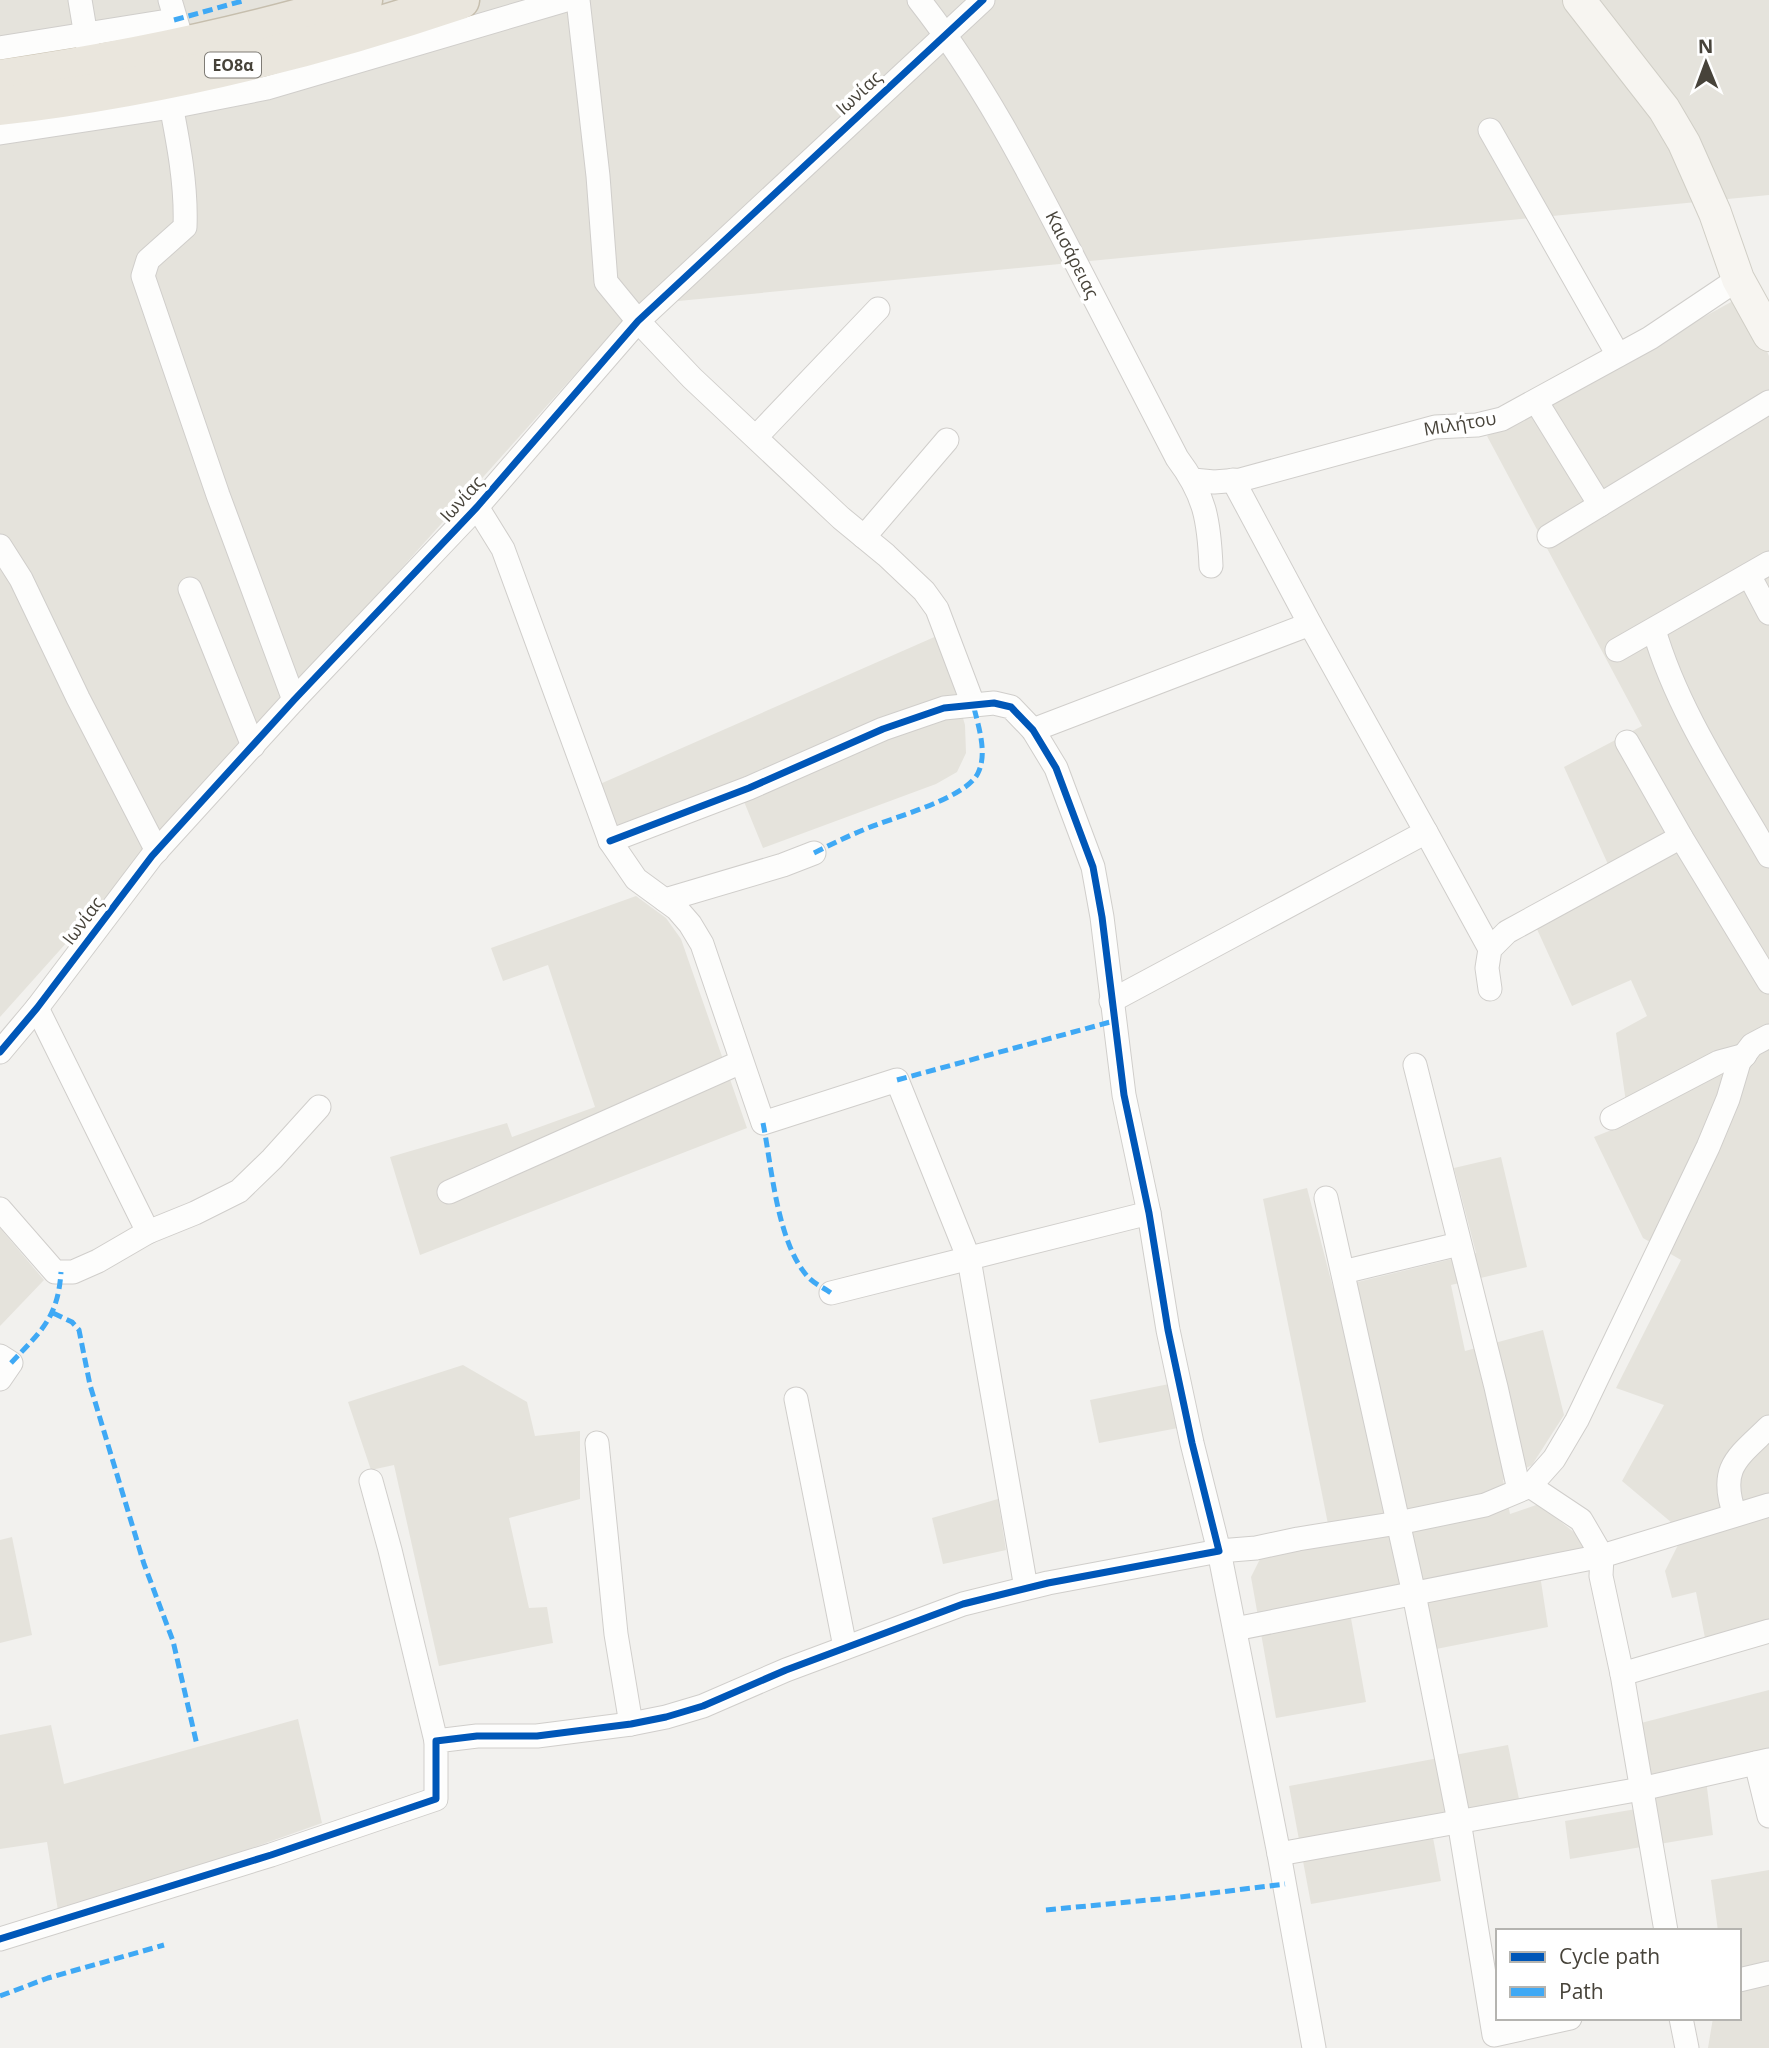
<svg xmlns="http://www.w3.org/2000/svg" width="1769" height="2048" font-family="'Open Sans',sans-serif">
<rect width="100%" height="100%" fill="#f2f1ee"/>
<!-- residential -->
<g fill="#e5e3dc">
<polygon points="0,0 1769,0 1769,195 637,305 0,1017"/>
<polygon points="1742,296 1769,356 1769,1622 1706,1643 1696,1592 1672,1598 1665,1571 1684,1533 1622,1481 1664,1405 1616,1388 1681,1260 1643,1238 1594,1137 1629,1123 1616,1033 1647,1016 1631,980 1572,1006 1536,927 1616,882 1564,767 1642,726 1487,436"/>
<polygon points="939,635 965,725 966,753 957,772 936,784 763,848 736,782 615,826 600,784"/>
<polygon points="636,896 666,918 681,939 747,1128 420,1255 390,1157 507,1123 512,1137 595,1107 548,965 503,981 491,948"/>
<polygon points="1501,1157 1527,1267 1451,1285 1465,1351 1543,1330 1564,1415 1532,1465 1503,1480 1510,1514 1539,1504 1597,1551 1538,1562 1548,1627 1431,1650 1417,1581 1347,1596 1366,1702 1276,1718 1251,1577 1260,1559 1291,1551 1332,1544 1263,1199 1307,1188 1333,1288 1476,1253 1454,1168"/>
<polygon points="0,1228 44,1280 0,1326"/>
<polygon points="463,1365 527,1402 535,1436 580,1431 580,1499 509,1518 529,1608 547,1607 553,1643 439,1666 394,1465 371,1470 348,1402"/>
<polygon points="1169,1384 1178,1428 1099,1443 1090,1400"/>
<polygon points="998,1499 1006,1550 943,1564 932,1518"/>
<polygon points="12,1537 32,1635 0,1643 0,1540"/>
<polygon points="1769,1690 1769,1751 1704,1764 1713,1835 1570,1859 1565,1821 1654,1806 1641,1723"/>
<polygon points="298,1719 322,1823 59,1917 47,1842 0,1849 0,1735 51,1725 64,1784"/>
<polygon points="1508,1745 1519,1799 1429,1816 1441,1881 1311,1904 1289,1786"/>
<polygon points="1769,1870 1769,2048 1708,2048 1713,2018 1739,2018 1739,1931 1718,1931 1711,1880"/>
</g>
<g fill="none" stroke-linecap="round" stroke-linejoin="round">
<defs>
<g id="street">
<polyline points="80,0 88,48"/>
<polyline points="170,0 180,34"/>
<polyline points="578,0 598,176 606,282 638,321 692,378 841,518 886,555 924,591 937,609 973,704"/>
<path d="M919,0C981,79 1026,166 1072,255C1107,323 1142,391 1177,458C1205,495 1209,520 1211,566"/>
<polyline points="0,48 174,20"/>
<path d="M166,79C175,127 187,178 185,227L148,260L143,276L218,495L294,700"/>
<polyline points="1490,130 1618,355"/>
<polyline points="0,133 171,107 267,88 566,0"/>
<polyline points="1536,401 1600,505"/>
<polyline points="756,437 878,309"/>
<polyline points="1193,480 1214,482 1240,480 1435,427 1477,425 1502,419 1650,338 1738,279"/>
<polyline points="1233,480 1310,624"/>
<polyline points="477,507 503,549 610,841 636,879 677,909 690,924 702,944 763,1123 897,1080 969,1259 1026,1588"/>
<polyline points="1549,536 1769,402"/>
<polyline points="864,537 947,440"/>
<polyline points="0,546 21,579 78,698 157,851"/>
<polyline points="1749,575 1769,613"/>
<polyline points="190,589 253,746"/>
<path d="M1654,630C1678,712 1727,783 1769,856"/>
<polyline points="1617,650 1769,563"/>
<polyline points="1033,730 1310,624 1426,832 1111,1001"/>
<polyline points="1627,742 1681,837 1769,982"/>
<polyline points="1426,832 1490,949"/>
<polyline points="665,900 783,865 814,853"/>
<polyline points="1490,989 1487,968 1490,949 1507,932 1681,837"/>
<polyline points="37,1008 148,1232"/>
<polyline points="0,1052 37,1008 152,856 294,700 477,507 638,321 983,0"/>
<polyline points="1415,1065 1496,1387 1519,1490"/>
<polyline points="1612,1118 1719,1062 1745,1055"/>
<polyline points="449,1192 741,1062"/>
<polyline points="1326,1198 1414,1594 1459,1821 1494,2035 1570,2018"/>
<polyline points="0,1209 55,1272 73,1272 98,1261 148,1232 195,1213 239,1191 272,1159 319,1107"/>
<polyline points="1343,1272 1459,1244"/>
<polyline points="831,1293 1149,1213"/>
<polyline points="0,1356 11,1363 0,1379"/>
<polyline points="796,1399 845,1647"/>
<polyline points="597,1443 616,1634 631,1724"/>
<polyline points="371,1481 390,1550 436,1741"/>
<polyline points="1530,1486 1581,1520 1602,1556 1601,1576 1622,1674 1666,1931"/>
<path d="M1735,1515C1718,1468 1737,1458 1769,1427"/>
<polyline points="1235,1629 1602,1556 1769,1505"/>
<polyline points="1622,1674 1769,1631"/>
<polyline points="1756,1763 1769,1816"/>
<polyline points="1279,1854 1641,1789 1769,1760"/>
<polyline points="0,1939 271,1855 436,1799 436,1741 477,1736 537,1736 631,1724 666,1717 703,1706 786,1670 963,1604 1048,1583 1219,1551 1192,1443 1168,1330 1149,1213 1124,1095 1102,917 1093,867 1056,768 1033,730 1011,707 994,703 944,708 883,729 749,788 610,841"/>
<polyline points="1739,1980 1769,1973"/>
<polyline points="1681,2018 1687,2048"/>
<polyline points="1314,2048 1279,1854 1219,1551 1256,1548 1298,1539 1398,1523 1485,1505 1530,1486 1554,1459 1577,1420 1708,1147 1728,1099 1739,1062 1752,1045 1769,1036"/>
</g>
<polyline id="secondary" points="1579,0 1664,109 1684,143 1715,213 1738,279 1769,335"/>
<g id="highway">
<path d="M0,79C123,61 244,36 363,0"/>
<path d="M0,106C156,88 312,50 460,0"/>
</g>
</defs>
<!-- street casing -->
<use href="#street" stroke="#d0cecb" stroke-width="25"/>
<!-- secondary casing -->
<use href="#secondary" stroke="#d0cec6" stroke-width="34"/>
<!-- highway casing -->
<use href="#highway" stroke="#c6bead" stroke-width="41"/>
<!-- street -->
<use href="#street" stroke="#fdfdfc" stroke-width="23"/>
<!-- secondary -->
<use href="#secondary" stroke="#f7f5f1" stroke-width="32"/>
<!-- highway -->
<use href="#highway" stroke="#eae6dd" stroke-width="38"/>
<!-- quiet -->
<g stroke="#3fa9f5" stroke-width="5" stroke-dasharray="10 5" stroke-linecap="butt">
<polyline points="174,20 246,0"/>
<path d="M814,853C830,845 846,837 863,830C890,818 966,799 978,773C988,753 978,725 973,704"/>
<polyline points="897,1080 1114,1021"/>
<path d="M763,1123C772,1168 777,1244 809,1278C815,1284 824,1288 831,1293"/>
<polyline points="53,1313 72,1322 79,1330 90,1385 121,1488 144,1564 173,1641 197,1745"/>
<path d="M11,1363C41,1331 58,1318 61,1272"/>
<polyline points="1046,1910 1180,1897 1285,1884"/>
<polyline points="0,1996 48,1978 164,1945"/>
</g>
<defs>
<g id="cycleway">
<polyline points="0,1052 37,1008 152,856 294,700 477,507 638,321 983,0"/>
<polyline points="0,1939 271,1855 436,1799 436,1741 477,1736 537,1736 631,1724 666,1717 703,1706 786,1670 963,1604 1048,1583 1219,1551 1192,1443 1168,1330 1149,1213 1124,1095 1102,917 1093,867 1056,768 1033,730 1011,707 994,703 944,708 883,729 749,788 610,841"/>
</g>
</defs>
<!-- cycleway casing -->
<use href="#cycleway" stroke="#fff" stroke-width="11"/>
<!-- cycleway -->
<use href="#cycleway" stroke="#0057b8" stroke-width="7"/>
</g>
<g text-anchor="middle" stroke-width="7" stroke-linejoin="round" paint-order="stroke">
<!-- shield labels -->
<rect fill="#fff" stroke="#7e7b75" stroke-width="2" x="205" y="52.5" width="56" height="25" rx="5"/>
<g font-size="16" font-weight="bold" fill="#47433a">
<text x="233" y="71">ΕΟ8α</text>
</g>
<!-- street labels -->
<g font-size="18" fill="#47433a" stroke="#fff">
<text transform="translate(859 93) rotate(-43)" y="6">Ιωνίας</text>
<text transform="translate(1072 255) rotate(63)" y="6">Καισάρειας</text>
<text transform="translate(1460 424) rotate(-9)" y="6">Μιλήτου</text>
<text transform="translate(462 499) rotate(-48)" y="6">Ιωνίας</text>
<text transform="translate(83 921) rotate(-53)" y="6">Ιωνίας</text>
</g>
</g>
<!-- legend -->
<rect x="1496" y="1929" width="245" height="91" fill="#ffffff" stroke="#b5b4b0" stroke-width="2"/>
<rect x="1510" y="1952" width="35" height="10" fill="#0057b8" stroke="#b5b4b0" stroke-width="2"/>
<text x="1559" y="1964" font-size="21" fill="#47433a">Cycle path</text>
<rect x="1510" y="1987" width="35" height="10" fill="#3fa9f5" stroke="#b5b4b0" stroke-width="2"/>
<text x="1559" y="1999" font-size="21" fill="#47433a">Path</text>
<!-- north arrow -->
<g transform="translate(1706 63) rotate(359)" stroke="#ffffff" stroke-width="5" paint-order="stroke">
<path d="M0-5L12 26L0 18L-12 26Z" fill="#47433a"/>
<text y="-10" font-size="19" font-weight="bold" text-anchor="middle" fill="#47433a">N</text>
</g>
</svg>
